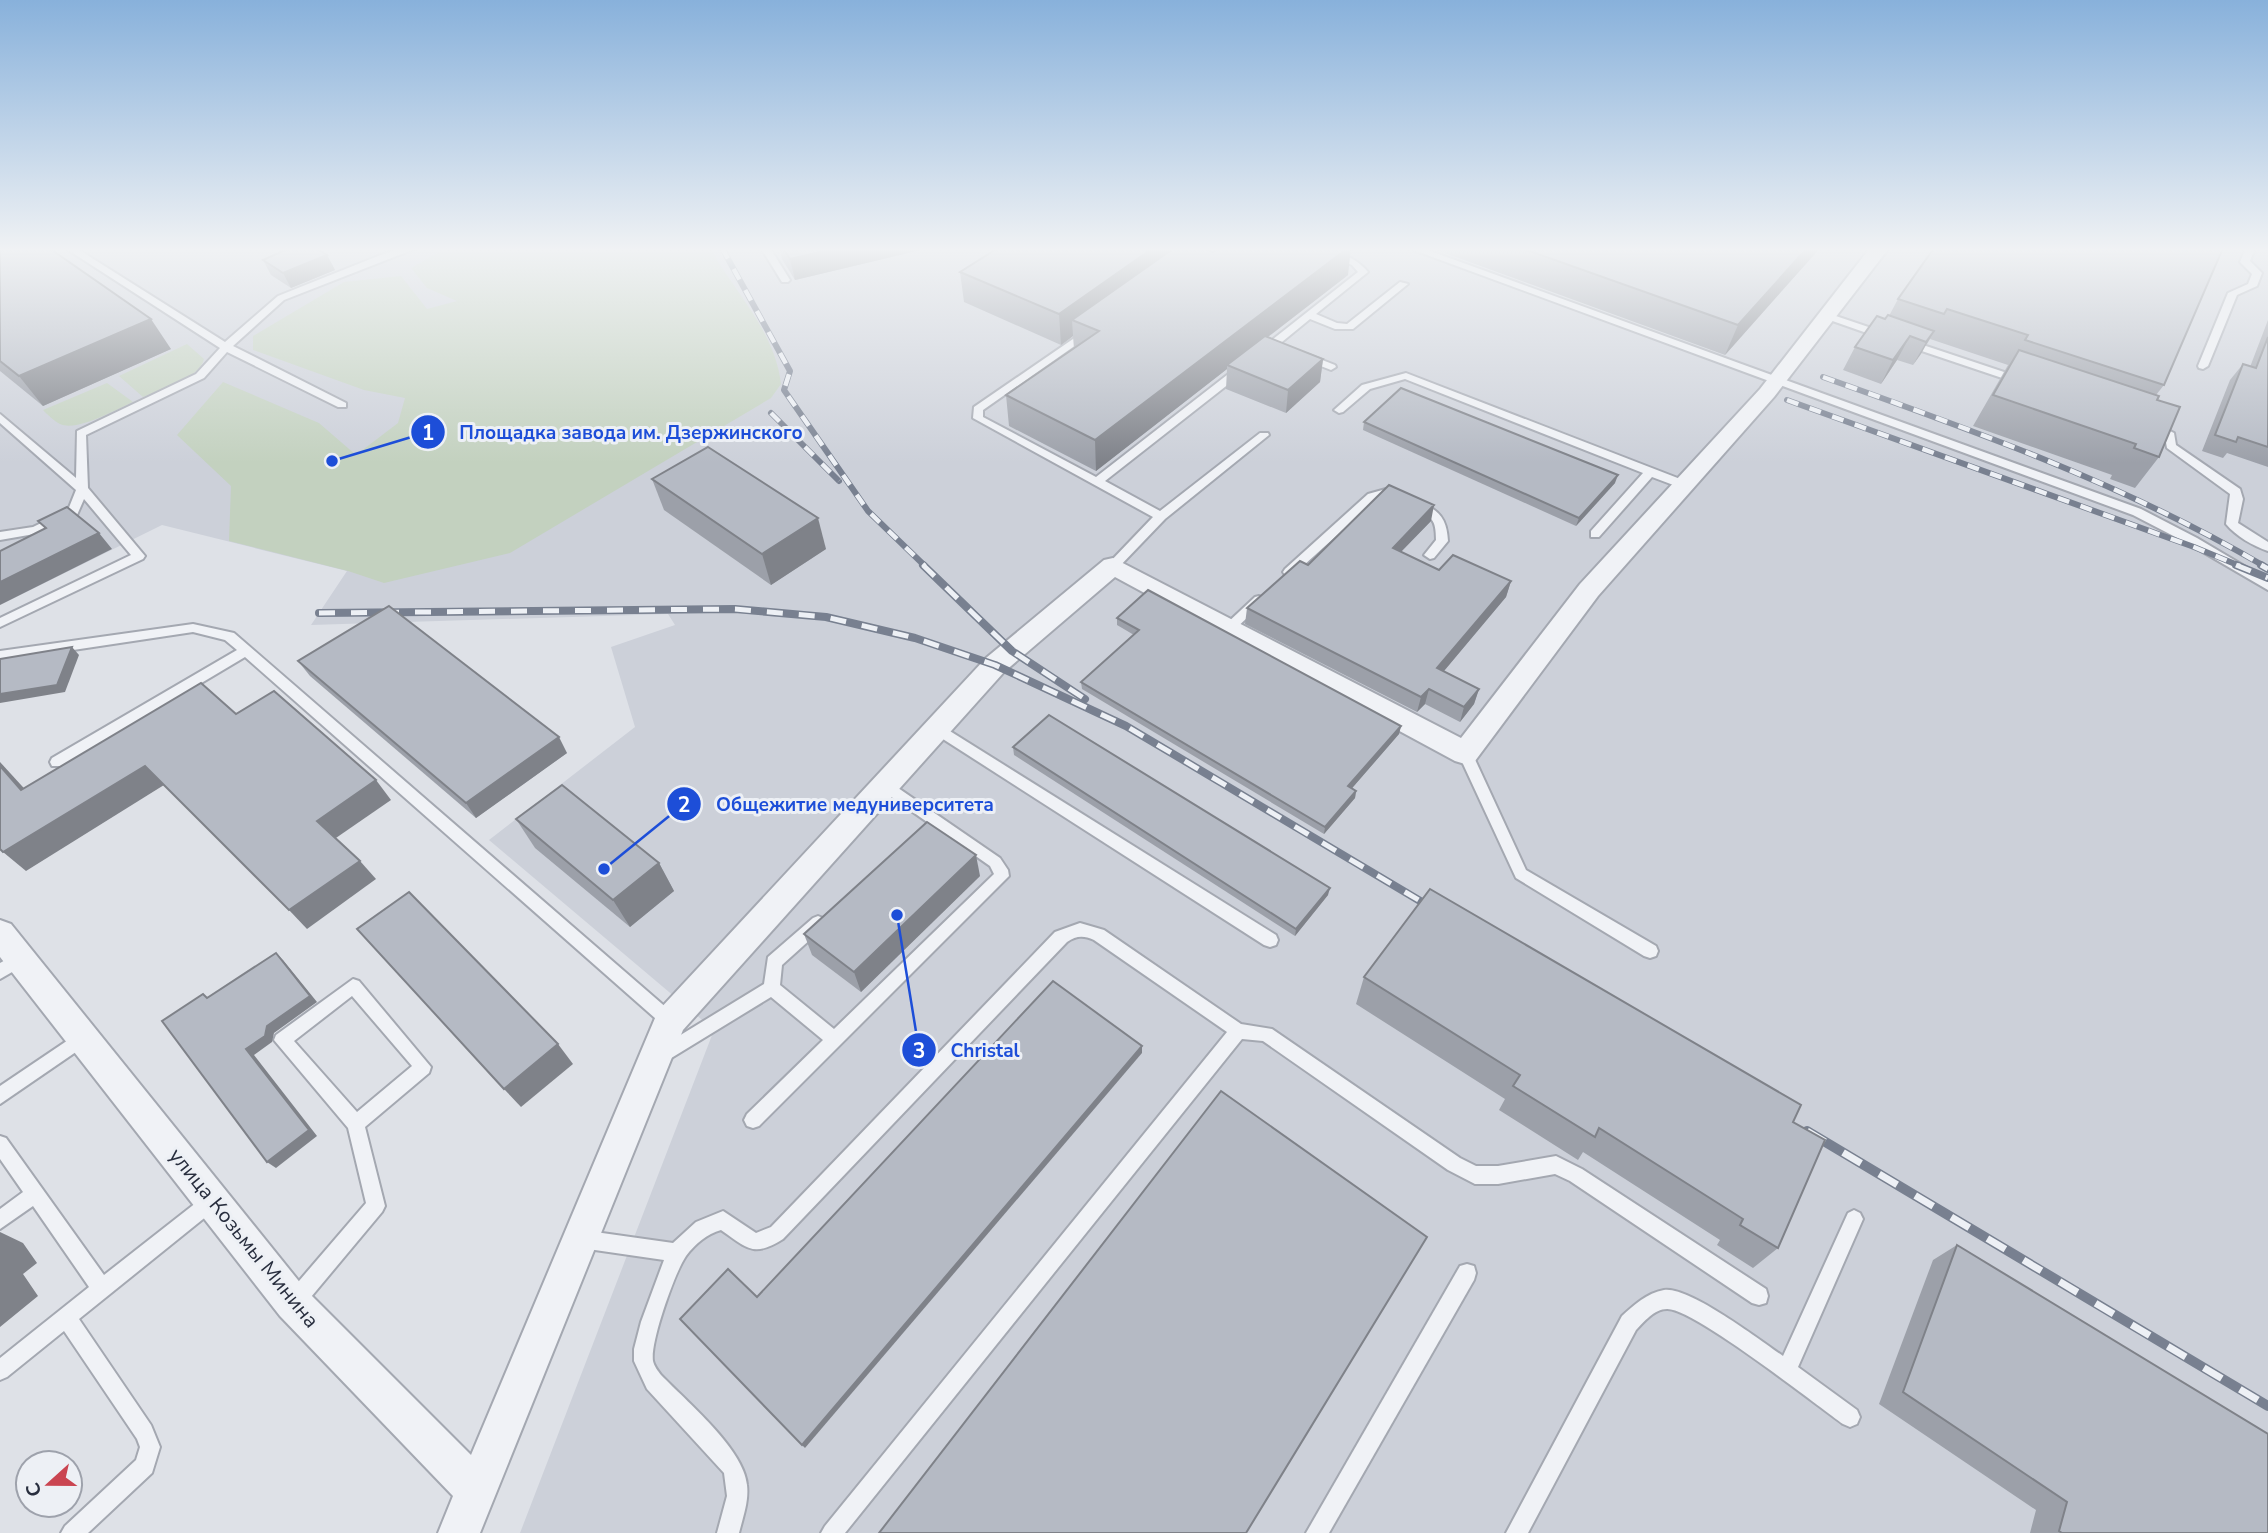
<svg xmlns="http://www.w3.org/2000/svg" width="2268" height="1533" font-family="'Nunito Sans',sans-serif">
<rect width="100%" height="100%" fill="#dee1e7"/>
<!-- built -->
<polygon fill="#ccd0d9" points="0,248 2268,248 2268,1533 520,1533 714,1030 489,840 635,727 611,647 675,625 668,614 311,625 347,571 162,525 0,605"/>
<!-- green -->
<g fill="#c3d1bf">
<path d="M446,248H710C735,293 775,331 781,384L771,398L510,553L384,583L348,571L229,541L231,486L177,435L223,382L319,423L356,455L398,423L405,398L364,390L253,350V336L344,282L401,276L427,309L457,301L427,288L411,268Z"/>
<path d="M187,344L204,359C199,379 161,389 143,397L119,376Z"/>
<path d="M107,383L133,402C117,409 77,432 60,424C54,421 48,415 43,410Z"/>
</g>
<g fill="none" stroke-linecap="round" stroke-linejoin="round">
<defs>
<g id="lane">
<polygon points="65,248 76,248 225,342 278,296 378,256 402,248 417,248 284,300 233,346 346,403 346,407 338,407 227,352 204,378 86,435 88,488 145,556 143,559 0,627 0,618 131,555 84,499 77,515 40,533 0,540 0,532 33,527 68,510 76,490 0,423 0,414 76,478 77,431 196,374 220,348"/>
<polygon points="761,248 770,248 790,280 788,282 782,282"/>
<path d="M1311,248C1331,248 1355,256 1368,272L1316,314L1337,323L1347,324L1400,282L1408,284L1353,329H1335L1310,319L1266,355H1258V351L1358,272L1352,265Z"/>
<polygon points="1408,248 1422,248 2141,509 2197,538 2268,580 2268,590 2189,544 2133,515"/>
<polygon points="2246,248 2255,248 2250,261 2262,273 2257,286 2237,295 2208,366 2203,369 2199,368 2198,366 2228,293 2248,284 2252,274 2240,262"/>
<polygon points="1827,313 1889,334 1890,336 1881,338 1824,318 1822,316"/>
<polygon points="1089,328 1093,329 1093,333 983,410 983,417 1096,477 1236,368 1244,368 1244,372 1105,481 1160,511 1260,433 1268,433 1269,435 1165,519 1117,569 1113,570 1107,566 1109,563 1153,517 973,418 974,407"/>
<polygon points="1908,340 2025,379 2026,381 2021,384 2017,383 1904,345 1903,343"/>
<polygon points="1307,354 1335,365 1336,367 1331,370 1303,359 1302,357"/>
<polygon points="1406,373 1688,482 1690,485 1684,489 1652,477 1599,537 1591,537 1591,531 1643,473 1405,379 1370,389 1343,412 1339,413 1334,410 1362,385"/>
<path d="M2154,423L2174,433L2176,445L2240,489L2243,499L2238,523L2268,542V551C2253,546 2236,536 2226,524L2230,494L2167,448L2165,437L2149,426Z"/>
<polygon points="1386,489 1405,498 1399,502 1385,497 1376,500 1293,575 1285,575 1283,572 1285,569 1368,494"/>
<path d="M1418,502C1439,509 1447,519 1448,541L1434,558L1430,559L1424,555L1436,540C1436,519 1432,517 1414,509V503Z"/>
<polygon points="1259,596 1265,600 1263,603 1233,631 1225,631 1223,628 1225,625 1255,597"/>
<polygon points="193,624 234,633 676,1016 678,1021 676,1026 670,1028 664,1026 245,657 62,766 52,766 50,762 52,758 237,650 225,640 193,632 0,661 0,651"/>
<polygon points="937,723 1276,935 1278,940 1276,945 1270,947 1264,945 932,732 930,728 932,724"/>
<polygon points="1465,748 1470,749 1472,753 1526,870 1656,946 1658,951 1656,956 1650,958 1644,956 1516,878 1458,753 1460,749"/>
<polygon points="885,779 1000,858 1008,870 1009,876 759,1126 753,1128 747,1126 744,1120 747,1114 823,1040 771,997 668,1060 662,1063 656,1060 654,1055 656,1050 764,984 768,957 813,918 818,916 823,918 826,923 823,928 782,965 780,985 834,1029 994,874 990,866 880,789 878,785 880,781"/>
<path d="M1080,923L1104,930L1241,1024L1272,1029L1460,1158L1476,1166H1498L1556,1156L1582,1169L1766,1289L1768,1296L1766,1303L1759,1305L1752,1303L1570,1181L1555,1174L1498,1184H1475L1448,1170L1263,1041L1242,1039L845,1533H821L825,1526L1227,1032L1094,940C1083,935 1076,936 1067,942L783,1239C753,1258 747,1248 721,1230C707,1234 695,1244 686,1256C675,1272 650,1342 653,1361C654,1366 658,1371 661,1375C686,1401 744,1449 747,1485C749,1501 743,1517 739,1533H717L727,1496L724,1473L647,1389L634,1361V1349L641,1322L664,1260L581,1248L575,1245L572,1239L575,1233L581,1230L673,1243L696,1222L723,1211L756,1233L771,1227L1055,932Z"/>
<polygon points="20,952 26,954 28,959 26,964 0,979 0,963"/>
<path d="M353,979L359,981L431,1067L429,1073L365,1127L385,1206L382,1212L301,1309L294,1311L287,1309L285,1302L287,1295L366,1203L348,1128L274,1040L276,1035ZM352,996L412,1066L357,1112L294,1041Z"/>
<polygon points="83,1030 89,1033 91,1038 89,1043 0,1104 0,1086"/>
<polygon points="0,1136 6,1138 104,1275 206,1195 212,1192 218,1195 221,1201 218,1207 79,1319 151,1425 160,1447 152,1473 88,1533 61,1533 65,1526 136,1460 140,1447 137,1439 64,1331 7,1377 0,1380 0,1358 89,1287 33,1206 0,1229 0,1209 23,1192 0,1159"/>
<path d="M1854,1210L1860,1213L1863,1219L1798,1367L1857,1410L1860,1417L1857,1424L1850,1427L1843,1424C1815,1404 1693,1308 1667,1309C1654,1309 1644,1322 1636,1330L1528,1533H1506L1622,1316C1634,1305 1647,1293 1664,1290C1689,1286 1761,1341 1783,1356L1848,1213Z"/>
<polygon points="1467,1264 1474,1266 1476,1273 1474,1280 1329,1533 1306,1533 1460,1266"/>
</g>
<polygon id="street" points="1870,248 1889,248 1774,397 1598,596 1475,761 1465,764 1455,761 1115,577 1004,672 683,1030 480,1533 438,1533 453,1496 280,1316 0,957 0,920 11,924 306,1290 471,1455 658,1011 986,658 1104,560 1113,558 1461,738 1580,584 1760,389"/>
</defs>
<!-- lane casing -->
<use href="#lane" stroke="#a4a8b1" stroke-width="4"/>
<!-- street casing -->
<use href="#street" stroke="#a4a8b1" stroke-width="4"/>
<!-- lane -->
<use href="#lane" fill="#f0f2f6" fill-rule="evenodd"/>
<!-- street -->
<use href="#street" fill="#f0f2f6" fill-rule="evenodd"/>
<defs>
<g id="rail-far2">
<polyline points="722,248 790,371 784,390 868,511 925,566"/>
<path d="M1823,377C1975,431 2124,484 2264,566"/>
<polyline points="1787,400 2194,547 2240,566"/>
<polyline points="771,413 839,481"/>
</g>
<g id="rail-far1">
<polyline points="923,565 1012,651 1085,699"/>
<polyline points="2236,565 2268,578"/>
<polyline points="2261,565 2268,569"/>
<polyline points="319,613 735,609 826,617 915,638 995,665 1126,726 1437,911"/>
</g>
<polyline id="rail" points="1807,1131 2268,1406"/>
</defs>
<!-- rail-far2 casing -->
<use href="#rail-far2" stroke="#788090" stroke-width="6"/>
<!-- rail-far1 casing -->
<use href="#rail-far1" stroke="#788090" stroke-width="8"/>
<!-- rail casing -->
<use href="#rail" stroke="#788090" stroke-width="10"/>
<!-- rail-far2 -->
<use href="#rail-far2" stroke="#edf0f5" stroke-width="4.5" stroke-dasharray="12" stroke-linecap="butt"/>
<!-- rail-far1 -->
<use href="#rail-far1" stroke="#edf0f5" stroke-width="5" stroke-dasharray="16" stroke-linecap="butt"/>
<!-- rail -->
<use href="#rail" stroke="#edf0f5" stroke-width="7" stroke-dasharray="21" stroke-linecap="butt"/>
</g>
<!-- wall -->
<g fill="#9ca0a9">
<polygon points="0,248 171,349 43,406 0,371"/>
<polygon points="780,248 929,248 795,280 782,259"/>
<polygon points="1431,248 1820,248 1725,355"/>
<polygon points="1934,248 2164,385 2156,395 2159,457 2135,488 2110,479 2112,475 1973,426 2008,365 1930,339 1927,344 1926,344 1913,365 1897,360 1881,384 1843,370 1855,347 1889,316 1898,299"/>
<polygon points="1171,251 1213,252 1348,275 1268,337 1323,359 1320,382 1286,413 1226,389 1227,369 1096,471 1009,426 1006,395 1074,349 1073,336 1061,345 964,302 960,272"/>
<polygon points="327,255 335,270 291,288 271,275 263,260"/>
<polygon points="2268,320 2268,467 2227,453 2223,458 2202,451 2230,380 2243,364 2250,367"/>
<polygon points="1364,422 1615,483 1576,526 1363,430"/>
<polygon points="652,479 826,549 771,585 664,510"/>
<polygon points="1431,521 1401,552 1439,570 1511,581 1506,597 1444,671 1479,689 1474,704 1460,722 1425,704 1417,712 1245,624 1247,608 1308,565"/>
<polygon points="1117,618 1401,726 1399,734 1352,788 1356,791 1355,798 1324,834 1082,689 1081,682 1134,635 1117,625"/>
<polygon points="298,661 567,753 476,818 310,676"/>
<polygon points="1013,747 1328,895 1295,936 1014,755"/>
<polygon points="516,819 659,863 674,891 630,927 535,848"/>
<polygon points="980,876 861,992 812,955 804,934"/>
<polygon points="1364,977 1793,1122 1778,1248 1753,1268 1717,1245 1720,1240 1583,1152 1578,1160 1499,1110 1505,1099 1356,1004"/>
<polygon points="1957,1245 2268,1533 2030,1533 2036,1510 1879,1404 1933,1260"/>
</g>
<!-- shaded-wall -->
<g fill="#7f8289">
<polygon points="837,248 929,248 795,280 790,259"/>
<polygon points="1153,248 1171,248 1170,266 1072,320 1073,336 1061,345 1059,314"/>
<polygon points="1348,248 1351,248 1348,275 1230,366 1227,365 1227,369 1096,471 1095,440"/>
<polygon points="1807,248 1820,248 1725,355 1738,325"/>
<polygon points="327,255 335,270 291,288 283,273"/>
<polygon points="151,319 171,349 43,406 19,376"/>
<polygon points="1934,331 1921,354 1913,365 1926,342"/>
<polygon points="1910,336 1897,360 1881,384 1893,360"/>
<polygon points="1323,359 1320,382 1286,413 1288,390"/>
<polygon points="1618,475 1615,483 1576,526 1579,518"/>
<polygon points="1434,505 1431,521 1389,564 1393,548"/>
<polygon points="818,518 826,549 771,585 762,554"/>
<polygon points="99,533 112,549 0,605 0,582"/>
<polygon points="1511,581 1506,597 1433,684 1437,668"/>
<polygon points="72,647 79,655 65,692 0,703 0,694"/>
<polygon points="1429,689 1425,704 1417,712 1421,697"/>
<polygon points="1479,689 1474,704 1460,722 1464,707"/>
<polygon points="1401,726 1399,734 1347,794 1348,786"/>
<polygon points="559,737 567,753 476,818 466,803"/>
<polygon points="0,762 43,809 21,790 0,766"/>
<polygon points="145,766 164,785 26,871 3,852"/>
<polygon points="376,780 391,800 333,840 317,821"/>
<polygon points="1356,791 1355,798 1324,834 1325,827"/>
<polygon points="976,855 980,876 861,992 854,972"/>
<polygon points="360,861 376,879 307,929 289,910"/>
<polygon points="659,863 674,891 630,927 613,900"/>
<polygon points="1330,888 1328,895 1295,936 1296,929"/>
<polygon points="276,953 283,960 317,1002 274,1033 272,1042 254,1055 317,1136 276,1168 267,1162 246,1049"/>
<polygon points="558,1044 573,1064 521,1107 504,1089"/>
<polygon points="1142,1046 1142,1053 805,1448 802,1445"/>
<polygon points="0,1232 23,1243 37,1263 23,1274 38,1296 0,1327"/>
</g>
<!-- building -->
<g fill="#b5bac4" stroke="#7f8289" stroke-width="2">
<polygon points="0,248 49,248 151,319 19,376 0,361"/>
<polygon points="290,248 316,248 327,255 283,273 263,260"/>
<polygon points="783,248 837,248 790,259"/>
<polygon points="998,248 1153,248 1059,314 960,272"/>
<polygon points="1174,248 1204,248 1213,252 1218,248 1348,248 1095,440 1006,395 1099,331 1072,320"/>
<polygon points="1521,248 1807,248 1738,325"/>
<polygon points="1934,248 2223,248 2164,385 2025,340 2028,335 1947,309 1944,314 1898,299"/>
<polygon points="1888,315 1934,331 1926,342 1910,336 1893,360 1855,347 1877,316 1885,319"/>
<polygon points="1265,336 1323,359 1288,390 1227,365"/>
<polygon points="2268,337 2268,447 2238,437 2236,442 2215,435 2243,364 2256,368"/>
<polygon points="2019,350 2159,396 2157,400 2180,407 2159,457 2134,448 2136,444 1993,395"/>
<polygon points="1401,388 1618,475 1579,518 1364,422"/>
<polygon points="708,447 818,518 762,554 652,479"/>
<polygon points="1389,485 1434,505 1393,548 1439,570 1453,555 1511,581 1437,668 1479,689 1464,707 1429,689 1421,697 1247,608 1300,561 1308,565"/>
<polygon points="67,507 99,533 0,582 0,551 46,528 38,521"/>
<polygon points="1148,590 1401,726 1348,786 1356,791 1325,827 1081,682 1139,630 1117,618"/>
<polygon points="389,606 559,737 466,803 298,661"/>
<polygon points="72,647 57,685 0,694 0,659"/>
<polygon points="201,683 236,714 274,691 376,780 317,821 360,861 289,910 145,766 3,852 0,849 0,766 21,790"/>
<polygon points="1049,715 1330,888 1296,929 1013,747"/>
<polygon points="562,785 659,863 613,900 516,819"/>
<polygon points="927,822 976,855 854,972 804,934"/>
<polygon points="1430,889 1801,1105 1793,1122 1825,1140 1778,1248 1740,1225 1743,1219 1599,1128 1595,1137 1513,1086 1520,1075 1364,977"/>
<polygon points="409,892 558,1044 504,1089 357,929"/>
<polygon points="276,953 310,996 267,1026 265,1036 246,1049 309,1130 267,1162 162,1021 203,994 207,998"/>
<polygon points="1053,981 1142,1046 802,1445 680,1319 728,1269 757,1297"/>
<polygon points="1221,1091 1427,1237 1246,1533 879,1533"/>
<polygon points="1957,1245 2268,1434 2268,1533 2062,1533 2059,1531 2067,1502 1903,1392"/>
</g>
<!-- sky -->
<linearGradient id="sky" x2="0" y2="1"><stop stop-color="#88b1db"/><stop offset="0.54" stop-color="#f0f2f4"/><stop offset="1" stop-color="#f0f2f4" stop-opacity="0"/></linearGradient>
<rect width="2268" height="463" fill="url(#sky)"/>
<g text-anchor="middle" stroke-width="6" stroke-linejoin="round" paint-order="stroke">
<!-- near-street labels -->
<g font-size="21" fill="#282e3e" stroke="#edf0f5">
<text transform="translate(244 1238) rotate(51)" y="7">улица Козьмы Минина</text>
</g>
</g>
<!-- callouts -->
<path fill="none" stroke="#1d4ed8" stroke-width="2.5" d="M332 461L428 432M604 869L684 804M897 915L919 1050"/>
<g fill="#1d4ed8" stroke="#edf0f5" stroke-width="2.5">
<circle cx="332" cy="461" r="7"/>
<circle cx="604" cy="869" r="7"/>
<circle cx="897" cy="915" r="7"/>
<circle cx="428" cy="432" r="18"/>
<circle cx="684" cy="804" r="18"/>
<circle cx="919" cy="1050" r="18"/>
</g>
<g font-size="21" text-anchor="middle" font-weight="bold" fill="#fff">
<text x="428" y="440">1</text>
<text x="684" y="812">2</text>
<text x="919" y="1058">3</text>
</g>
<g font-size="19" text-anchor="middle" font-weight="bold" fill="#1d4ed8" stroke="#edf0f5" stroke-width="6" stroke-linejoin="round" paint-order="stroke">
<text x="631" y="439">Площадка завода им. Дзержинского</text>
<text x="855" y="811">Общежитие медуниверситета</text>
<text x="985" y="1057">Christal</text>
</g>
<!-- north arrow -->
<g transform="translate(49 1484) rotate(249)"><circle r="33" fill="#edf0f5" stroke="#9ea2ac" stroke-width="2"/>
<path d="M0-5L12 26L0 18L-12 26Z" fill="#ca4551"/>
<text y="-10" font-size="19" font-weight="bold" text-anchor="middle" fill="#282e3e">С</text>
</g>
</svg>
